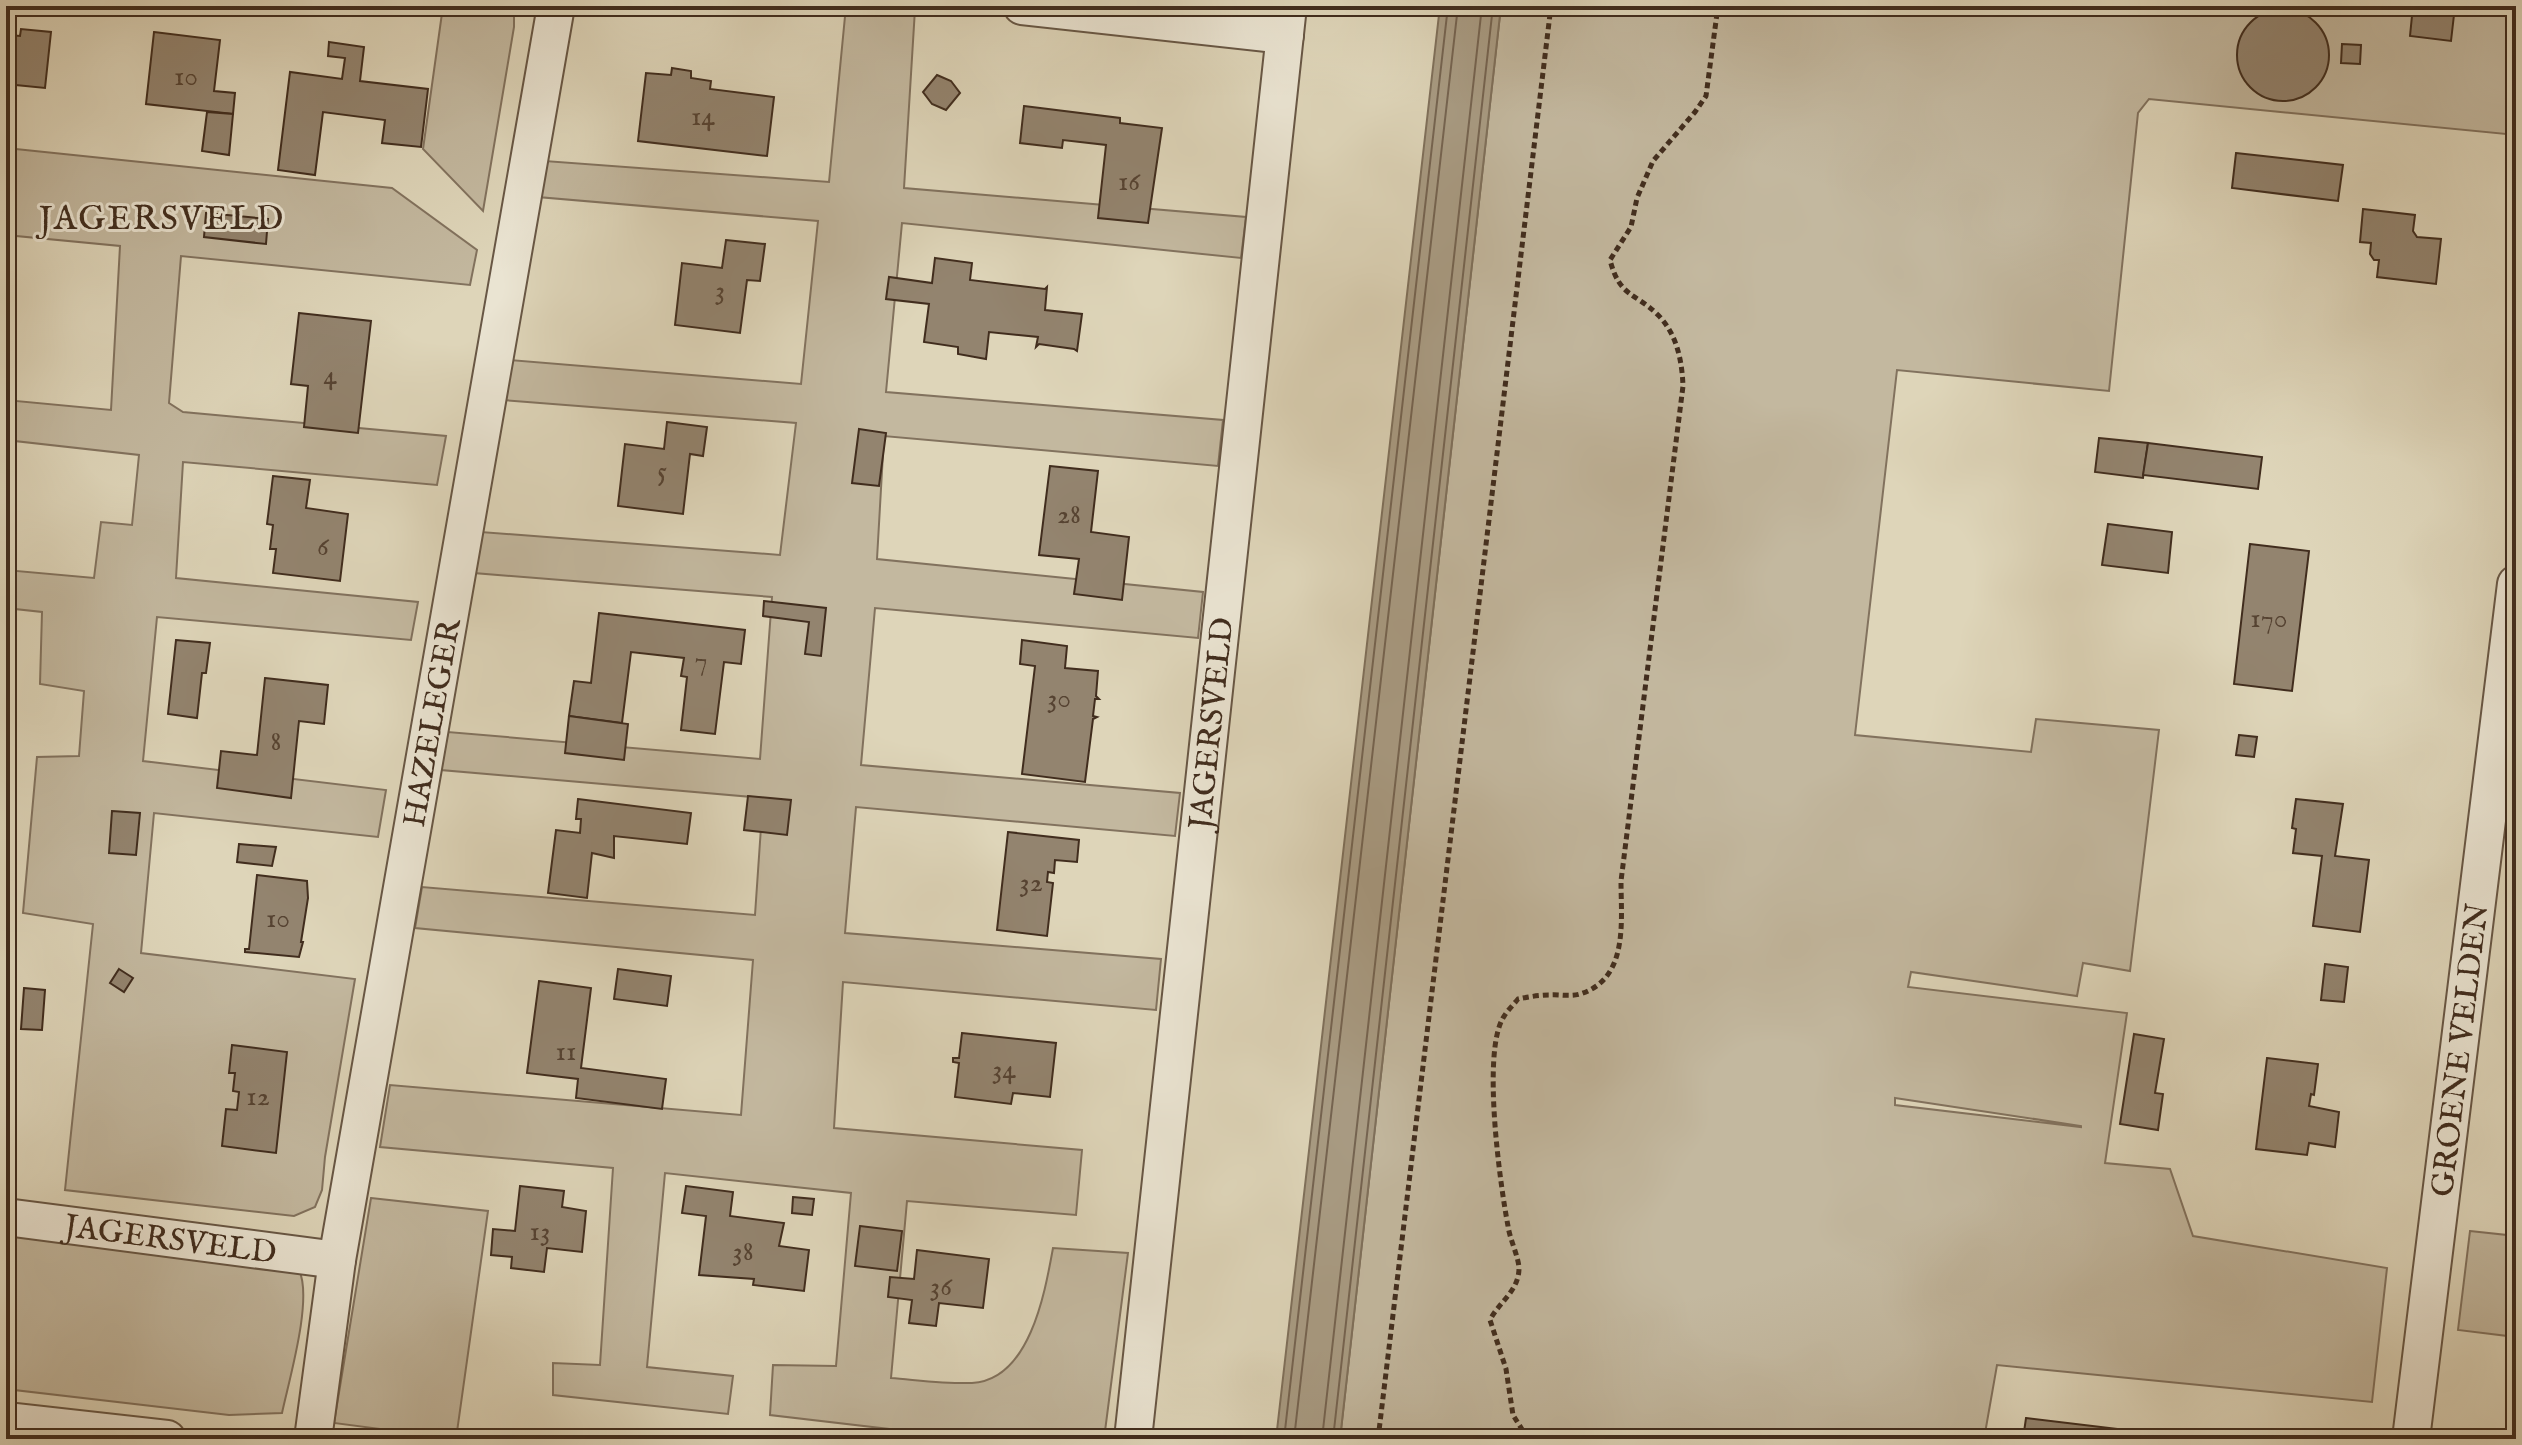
<svg xmlns="http://www.w3.org/2000/svg" width="2522" height="1445" font-family="'IM FELL English',serif">
<rect width="100%" height="100%" fill="#ded5b9"/>
<filter id="stains"><feTurbulence type="fractalNoise" baseFrequency=".0025" numOctaves="4"/><feColorMatrix values="0 0 0 0 .2 0 0 0 0 .09 0 0 0 0 .02 0 0 0 .5 -.17"/></filter>
<radialGradient id="worn" r=".72"><stop offset=".6" stop-color="#630" stop-opacity="0"/><stop offset="1" stop-color="#630" stop-opacity=".3"/></radialGradient>
<!-- green -->
<g fill="#c3b89f" stroke="#82725e" stroke-width="2" fill-rule="evenodd">
<polygon points="443,6 514,6 514,27 483,211 423,149"/>
<path d="M846,6L915,9L904,188L1246,217L1241,258L902,223L886,392L1223,420L1218,466L884,436L877,559L1203,592L1198,638L875,608L861,765L1180,793L1175,836L856,807L845,933L1161,959L1156,1010L843,982L834,1128L1082,1150L1076,1215L907,1201L891,1378C917,1380 946,1384 972,1383C1030,1380 1045,1292 1053,1248L1128,1253L1104,1439H975L770,1415L773,1365L836,1366L851,1193L665,1173L647,1367L733,1376L728,1414L553,1395V1363L600,1365L613,1168L380,1147L390,1085L741,1115L753,960L415,928L422,887L755,915L763,798L441,770L448,732L760,759L772,597L474,573L481,532L780,555L796,423L503,400L510,360L801,384L818,221L538,197L545,161L829,182Z"/>
<path d="M1501,6H2442L2516,15V135L2149,99L2138,113L2109,391L1897,370L1855,735L2031,752L2036,719L2159,730L2130,971L2083,963L2077,996L1911,972L1908,987L2127,1013L2105,1163L2170,1169L2193,1236L2387,1268L2372,1402L1997,1365L1984,1439H1340ZM1895,1098L2081,1126V1127L1895,1105Z"/>
<polygon points="6,148 392,188 477,250 470,285 181,256 169,403 183,412 446,436 437,485 183,462 176,578 418,602 411,640 157,617 143,761 386,790 378,837 154,813 141,953 355,979 325,1157 322,1190 315,1207 294,1216 65,1190 93,924 23,913 37,757 79,756 84,691 40,684 42,612 6,608 6,570 94,578 101,522 132,525 139,455 6,440 6,400 111,410 120,246 6,235"/>
<polygon points="371,1198 488,1211 456,1439 334,1423"/>
<path d="M6,1230L299,1270C313,1299 289,1380 282,1413L229,1415L6,1389Z"/>
<polygon points="2470,1231 2516,1236 2516,1337 2458,1330"/>
</g>
<!-- water -->
<polygon fill="#a99c84" stroke="#7f705b" stroke-width="2" points="1440,6 1501,6 1340,1439 1276,1439"/>
<g fill="none" stroke-linecap="round" stroke-linejoin="round">
<!-- shore -->
<g stroke="#756451" stroke-width="2">
<polyline points="1284,1439 1448,6"/>
<polyline points="1294,1439 1458,6"/>
<polyline points="1322,1439 1482,6"/>
<polyline points="1333,1439 1493,6"/>
</g>
</g>
<!-- building -->
<g fill="#93846f" stroke="#412d1e" stroke-width="2">
<polygon points="6,6 13,6 10,35 20,36 21,29 51,32 45,88 6,84"/>
<polygon points="2413,6 2455,6 2451,41 2410,36"/>
<circle cx="2283" cy="55" r="46"/>
<polygon points="154,32 220,40 214,91 235,93 233,114 146,104"/>
<polygon points="329,42 364,47 360,81 428,89 421,147 382,143 385,120 323,112 315,175 278,170 290,72 342,79 345,58 328,56"/>
<polygon points="2342,44 2361,45 2360,64 2341,63"/>
<polygon points="672,68 691,71 691,78 711,81 710,89 774,97 767,156 638,141 646,73 671,75"/>
<polygon points="937,75 951,81 960,93 946,110 932,104 923,92"/>
<polygon points="1024,106 1120,118 1120,123 1162,128 1148,223 1098,218 1106,145 1063,140 1062,148 1020,143"/>
<polygon points="207,112 233,114 229,155 202,151"/>
<polygon points="2236,153 2343,165 2338,201 2232,188"/>
<polygon points="2363,209 2415,215 2413,231 2417,237 2441,239 2436,284 2377,277 2379,260 2374,260 2370,254 2371,243 2360,242"/>
<polygon points="206,213 268,219 266,244 204,237"/>
<polygon points="726,240 765,244 760,281 747,280 740,333 675,325 682,263 722,268"/>
<polygon points="935,258 972,263 970,280 1045,289 1047,287 1045,310 1082,314 1077,351 1074,349 1039,344 1036,347 1038,337 989,332 986,359 958,354 958,347 924,342 929,304 886,299 889,277 932,283"/>
<polygon points="299,313 371,321 358,433 304,427 308,386 291,384"/>
<polygon points="667,422 707,427 703,456 690,454 683,514 618,506 625,444 664,449"/>
<polygon points="859,429 886,433 879,486 852,483"/>
<polygon points="2099,438 2148,443 2143,478 2095,472"/>
<polygon points="2148,443 2262,457 2258,489 2143,475"/>
<polygon points="1050,466 1098,471 1091,532 1129,537 1122,600 1074,594 1079,559 1039,555"/>
<polygon points="273,476 310,480 306,508 348,514 340,581 273,573 276,549 270,549 273,525 267,524"/>
<polygon points="2108,524 2172,532 2168,573 2102,565"/>
<polygon points="2250,544 2309,551 2292,691 2234,684"/>
<polygon points="764,601 826,608 821,656 805,654 809,622 763,616"/>
<polygon points="599,613 745,630 741,664 724,662 715,734 681,730 687,677 681,676 684,658 631,652 622,723 569,716 574,681 591,683"/>
<polygon points="176,640 210,643 206,673 202,673 197,718 168,714"/>
<polygon points="1022,640 1067,646 1065,668 1098,671 1096,696 1099,699 1095,699 1093,716 1097,717 1093,719 1085,782 1022,774 1035,666 1020,664"/>
<polygon points="265,678 328,685 324,724 299,721 291,798 217,788 221,751 257,755"/>
<polygon points="569,716 628,724 624,760 565,753"/>
<polygon points="2239,735 2257,737 2254,757 2236,755"/>
<polygon points="748,796 791,800 787,835 744,830"/>
<polygon points="578,799 691,813 687,844 614,836 614,858 592,853 587,898 548,893 556,830 580,833 581,819 576,819"/>
<polygon points="2296,799 2343,804 2335,856 2369,860 2360,932 2313,926 2322,856 2293,853 2296,829 2292,828"/>
<polygon points="112,811 140,813 136,855 109,853"/>
<polygon points="1008,832 1079,840 1077,862 1055,860 1054,873 1048,872 1047,882 1053,883 1047,936 997,930"/>
<polygon points="239,844 276,847 272,866 237,862"/>
<polygon points="257,875 307,881 308,898 301,942 303,942 299,957 245,952 245,949 249,949"/>
<polygon points="2325,964 2348,967 2344,1002 2321,1000"/>
<polygon points="119,969 133,978 124,992 110,983"/>
<polygon points="618,969 671,976 667,1006 614,999"/>
<polygon points="539,981 591,988 581,1068 666,1079 662,1109 576,1098 578,1079 527,1073"/>
<polygon points="24,988 45,990 42,1030 21,1029"/>
<polygon points="962,1033 1056,1043 1050,1097 1013,1093 1011,1104 955,1097 959,1063 953,1062 953,1058 959,1058"/>
<polygon points="2134,1034 2164,1039 2155,1093 2163,1094 2158,1130 2120,1124"/>
<polygon points="232,1045 287,1052 276,1153 222,1146 226,1109 237,1110 239,1092 233,1091 235,1073 229,1073"/>
<polygon points="2267,1058 2318,1064 2314,1095 2311,1094 2309,1106 2339,1112 2335,1147 2309,1143 2307,1155 2256,1149"/>
<polygon points="520,1186 564,1191 562,1207 586,1211 582,1252 547,1248 544,1272 511,1268 512,1257 491,1255 493,1229 515,1231"/>
<polygon points="686,1186 733,1192 730,1216 784,1223 779,1246 809,1250 804,1291 753,1285 754,1279 699,1275 706,1216 682,1213"/>
<polygon points="793,1197 814,1199 812,1215 792,1213"/>
<polygon points="860,1226 902,1231 897,1271 855,1266"/>
<polygon points="917,1250 989,1259 983,1308 939,1303 936,1326 909,1323 912,1300 888,1297 890,1277 914,1279"/>
<polygon points="2026,1418 2201,1439 2023,1439"/>
</g>
<g fill="none" stroke-linecap="round" stroke-linejoin="round">
<defs>
<g id="minor">
<polyline points="1022,6 1285,35"/>
<path id="s1" d="M6,1217L337,1260"/>
<polyline points="6,1421 167,1439"/>
<path id="s2" d="M313,1439L337,1260L556,6"/>
<path id="s3" d="M1133,1439L1288,6"/>
<path id="s4" d="M2411,1439L2516,584"/>
</g>
</defs>
<!-- minor casing -->
<use href="#minor" stroke="#685745" stroke-width="40"/>
<!-- path -->
<g stroke="#412d1e" stroke-width="5" stroke-dasharray="6 4" stroke-linecap="butt">
<polyline points="1378,1439 1551,6"/>
<path d="M1528,1439L1513,1415L1506,1369L1490,1320C1499,1302 1519,1291 1519,1268C1518,1255 1510,1240 1508,1226C1500,1184 1482,1054 1503,1018C1507,1011 1513,1005 1518,999C1528,997 1539,995 1549,995C1559,994 1570,997 1580,994C1629,979 1621,921 1621,881L1683,386C1682,361 1677,334 1658,315C1635,292 1620,298 1610,260L1631,227L1637,198L1653,161L1695,112L1706,96L1718,6"/>
</g>
<!-- minor -->
<use href="#minor" stroke="#eae4d2" stroke-width="36"/>
</g>
<g text-anchor="middle" stroke-width="6" stroke-linejoin="round" paint-order="stroke">
<!-- number labels -->
<g font-size="28" fill="#564332">
<text x="186" y="85">10</text>
<text x="703" y="125">14</text>
<text x="1129" y="190">16</text>
<text x="720" y="299">3</text>
<text x="330" y="384">4</text>
<text x="662" y="480">5</text>
<text x="1069" y="523">28</text>
<text x="323" y="555">6</text>
<text x="2269" y="627">170</text>
<text x="701" y="669">7</text>
<text x="1059" y="707">30</text>
<text x="276" y="750">8</text>
<text x="1031" y="891">32</text>
<text x="278" y="927">10</text>
<text x="566" y="1060">11</text>
<text x="1004" y="1078">34</text>
<text x="258" y="1105">12</text>
<text x="540" y="1240">13</text>
<text x="743" y="1260">38</text>
<text x="941" y="1295">36</text>
</g>
<!-- street labels -->
<g font-size="32" fill="#412d1e" stroke="#eae4d2">
<text dy="11" stroke="none"><textPath href="#s2" startOffset="726">HAZELEGER</textPath></text>
<text dy="11" stroke="none"><textPath href="#s3" startOffset="720">JAGERSVELD</textPath></text>
<text dy="11" stroke="none"><textPath href="#s4" startOffset="392">GROENE VELDEN</textPath></text>
<text dy="11" stroke="none"><textPath href="#s1" startOffset="166">JAGERSVELD</textPath></text>
</g>
<!-- neighbourhood labels -->
<g font-size="34" letter-spacing="2" fill="#412d1e" stroke="#eae4d2">
<text x="162" y="229">JAGERSVELD</text>
</g>
</g>
<!-- margin -->
<rect width="2522" height="1445" fill="none" stroke="#ded5b9" stroke-width="32"/>
<rect x="8" y="8" width="2506" height="1429" fill="none" stroke="#412d1e" stroke-width="4"/>
<rect x="16" y="16" width="2490" height="1413" fill="none" stroke="#412d1e" stroke-width="2"/>
<rect width="100%" height="100%" filter="url(#stains)"/>
<rect width="100%" height="100%" fill="url(#worn)"/>
</svg>
